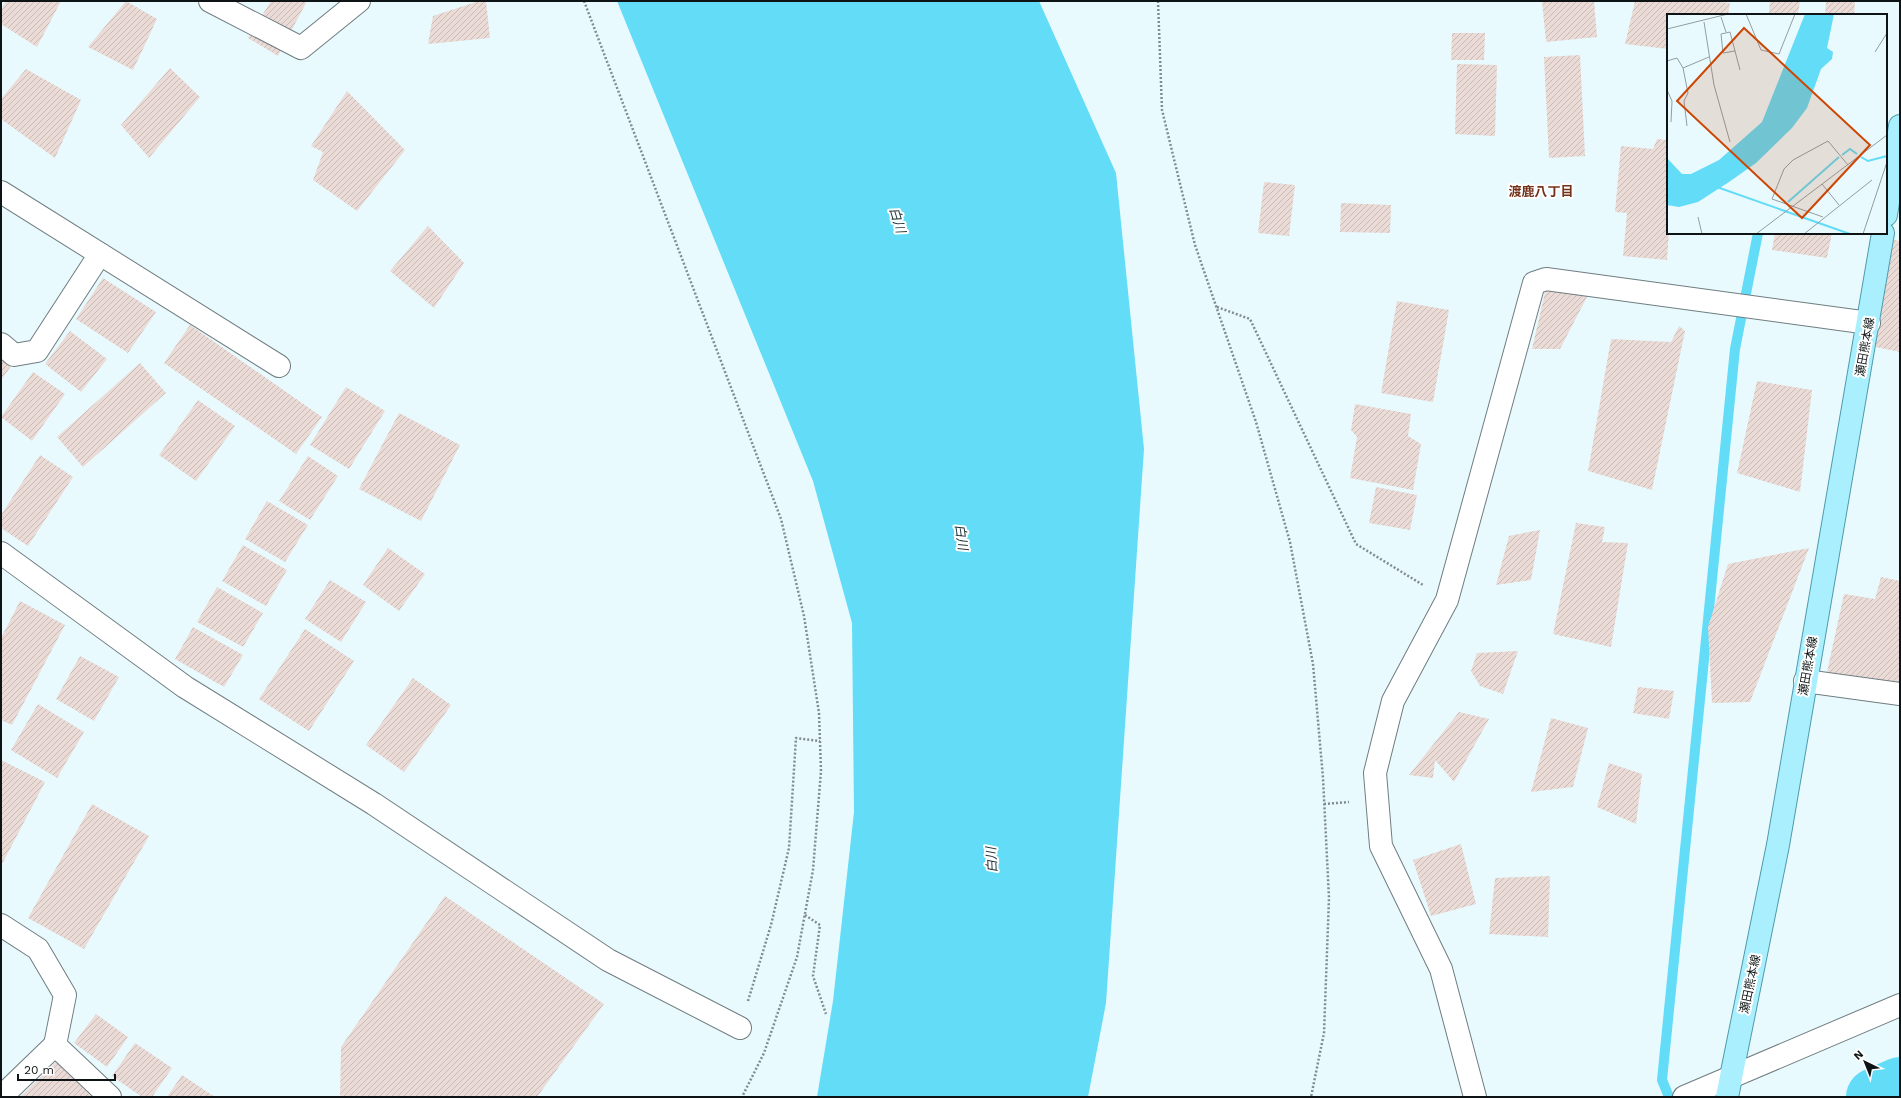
<svg xmlns="http://www.w3.org/2000/svg" width="1901" height="1098" font-family="'Work Sans','Noto Sans JP',sans-serif">
<defs>
<pattern id="building-hatch" width="6" height="6" patternUnits="userSpaceOnUse"><rect width="6" height="6" fill="#eadbd6"/><path d="M-1 1l2-2M0 6l6-6M5 7l2-2" fill="none" stroke="#c8bbb7"/></pattern>
</defs>
<rect width="100%" height="100%" fill="#e9fafe"/>
<!-- water -->
<polygon fill="#62dcf7" points="617,1 1039,1 1116,173 1144,449 1106,1003 1088,1097 817,1097 833,1001 854,812 852,623 813,481"/>
<g fill="none" stroke-linecap="round" stroke-linejoin="round">
<!-- stream -->
<polyline stroke="#62dcf7" stroke-width="10" points="1669,1097 1662,1080 1735,349 1758,233"/>
<!-- river -->
<polyline stroke="#62dcf7" stroke-width="58" points="1875,1097 1900,1086"/>
</g>
<!-- building -->
<g fill="url(#building-hatch)">
<polygon points="6,1 61,1 37,47 1,24 1,10"/>
<polygon points="126,1 157,19 133,70 88,47"/>
<polygon points="271,1 307,1 278,56 248,38"/>
<polygon points="479,1 486,1 490,38 428,44 433,16"/>
<polygon points="1542,1 1594,1 1597,37 1546,42"/>
<polygon points="1635,1 1711,1 1730,3 1728,15 1668,15 1668,49 1625,44"/>
<polygon points="1770,1 1800,1 1798,15 1769,13"/>
<polygon points="1826,1 1855,1 1854,15 1825,15"/>
<polygon points="1452,33 1485,33 1484,60 1451,60"/>
<polygon points="1580,55 1585,156 1549,158 1544,57"/>
<polygon points="1457,64 1497,65 1495,136 1455,134"/>
<polygon points="170,68 200,97 149,158 121,125"/>
<polygon points="26,69 81,100 55,158 1,119 1,99"/>
<polygon points="347,91 405,150 357,211 313,180 323,152 311,146"/>
<polygon points="1657,139 1668,140 1669,233 1667,260 1623,256 1627,213 1615,212 1621,146 1653,149"/>
<polygon points="1264,182 1295,185 1289,236 1258,233"/>
<polygon points="1341,203 1391,205 1390,233 1340,232"/>
<polygon points="428,226 464,263 434,308 390,271"/>
<polygon points="1775,233 1832,233 1827,258 1772,250"/>
<polygon points="1894,240 1900,241 1900,352 1871,346"/>
<polygon points="103,278 156,312 128,353 76,319"/>
<polygon points="1546,288 1588,295 1560,349 1532,349"/>
<polygon points="1397,301 1449,310 1433,402 1381,393"/>
<polygon points="190,325 322,417 296,454 164,363"/>
<polygon points="1679,326 1685,331 1652,490 1588,471 1611,339 1671,342"/>
<polygon points="70,331 107,359 81,392 45,364"/>
<polygon points="1,357 12,365 1,380"/>
<polygon points="140,363 166,393 83,467 57,437"/>
<polygon points="33,372 65,394 32,441 1,417"/>
<polygon points="1757,381 1812,390 1800,492 1737,473"/>
<polygon points="346,387 385,411 349,469 310,445"/>
<polygon points="198,400 235,426 196,481 159,455"/>
<polygon points="1355,404 1411,414 1408,436 1421,444 1413,490 1350,478 1357,437 1351,430"/>
<polygon points="399,413 460,445 421,521 359,489"/>
<polygon points="40,455 73,477 28,546 1,528 1,515"/>
<polygon points="308,456 338,476 310,520 279,501"/>
<polygon points="1376,487 1417,495 1410,530 1369,523"/>
<polygon points="267,501 308,525 285,562 245,539"/>
<polygon points="1576,523 1605,527 1602,542 1628,543 1611,647 1553,634"/>
<polygon points="1540,530 1531,580 1496,585 1509,536"/>
<polygon points="243,545 287,570 266,606 222,581"/>
<polygon points="388,548 425,574 399,611 363,585"/>
<polygon points="1809,548 1750,702 1712,703 1708,627 1728,564"/>
<polygon points="1881,577 1900,581 1900,694 1825,681 1844,594 1875,599"/>
<polygon points="330,580 366,602 341,642 305,619"/>
<polygon points="217,587 263,613 243,647 197,622"/>
<polygon points="20,601 65,625 12,725 1,720 1,638"/>
<polygon points="193,627 243,655 224,687 175,659"/>
<polygon points="305,629 354,661 309,731 259,699"/>
<polygon points="1518,651 1503,694 1480,686 1471,671 1477,653"/>
<polygon points="80,656 119,677 94,721 56,699"/>
<polygon points="413,678 451,705 404,772 366,745"/>
<polygon points="1638,687 1674,691 1669,719 1633,713"/>
<polygon points="38,704 84,732 57,778 11,750"/>
<polygon points="1459,712 1489,719 1454,782 1435,760 1433,778 1409,775"/>
<polygon points="1551,718 1588,728 1573,787 1531,792"/>
<polygon points="1,760 45,782 1,866"/>
<polygon points="1609,763 1642,774 1636,824 1597,807"/>
<polygon points="92,804 149,836 84,949 28,918"/>
<polygon points="1461,844 1476,904 1431,916 1413,860"/>
<polygon points="1550,876 1548,937 1489,934 1495,878"/>
<polygon points="445,896 604,1004 537,1097 340,1097 341,1047"/>
<polygon points="96,1014 128,1037 107,1067 74,1043"/>
<polygon points="135,1043 172,1068 152,1097 142,1097 112,1076"/>
<polygon points="57,1061 92,1097 20,1097"/>
<polygon points="182,1075 215,1097 167,1097"/>
</g>
<g fill="none" stroke-linecap="round" stroke-linejoin="round">
<defs>
<g id="minor">
<polyline points="210,1 301,48 359,1"/>
<polyline points="1,192 279,366"/>
<polyline points="1,344 14,355 37,351 100,254"/>
<polyline points="1,553 185,687 374,804 608,960 740,1028"/>
<polyline points="1805,681 1900,694"/>
<polyline points="1,925 38,949 65,995 55,1045 110,1097"/>
<polyline points="1,1097 55,1045"/>
<polyline points="1475,1097 1441,969 1381,846 1375,773 1393,701 1447,600 1534,283 1546,279 1869,323"/>
<polyline points="1684,1097 1900,1005"/>
</g>
<g id="major">
<polyline points="1886,215 1900,126"/>
<polyline points="1727,1097 1778,845 1883,233"/>
</g>
</defs>
<!-- minor casing -->
<use href="#minor" stroke="#6f7d81" stroke-width="24"/>
<!-- major casing -->
<use href="#major" stroke="#4e9bac" stroke-width="24"/>
<!-- path -->
<g stroke="#808c8f" stroke-width="2.5" stroke-dasharray="2 2" stroke-linecap="butt">
<polyline points="584,1 781,519 804,616 819,713 821,771 813,870 797,957 764,1053 742,1097"/>
<polyline points="1158,1 1162,110 1195,245 1256,422 1290,542 1313,664 1323,778 1329,898 1324,1033 1311,1097"/>
<polyline points="1217,307 1250,319 1356,544 1423,585"/>
<polyline points="1324,804 1349,802"/>
<polyline points="805,915 820,925 813,976 826,1014"/>
<polyline points="748,1001 771,925 789,848 796,738 820,741"/>
</g>
<!-- minor -->
<use href="#minor" stroke="#fff" stroke-width="22"/>
<!-- major -->
<use href="#major" stroke="#a9effe" stroke-width="22"/>
</g>
<g text-anchor="middle" stroke-width="4" stroke-linejoin="round" paint-order="stroke">
<!-- street labels -->
<g font-size="12" fill="#0e1415" stroke="#fff">
<text transform="translate(1865 347) rotate(-80)" y="4">瀬田熊本線</text>
<text transform="translate(1808 666) rotate(-80)" y="4">瀬田熊本線</text>
<text transform="translate(1750 984) rotate(-78)" y="4">瀬田熊本線</text>
</g>
<!-- neighbourhood labels -->
<g font-size="13" font-weight="bold" fill="#74321a" stroke="#fff">
<text x="1541" y="196">渡鹿八丁目</text>
</g>
<!-- water labels -->
<g font-size="13" font-style="italic" fill="#1d3237" stroke="#fff">
<text transform="translate(898 220) rotate(73)" y="5">白川</text>
<text transform="translate(962 537) rotate(82)" y="5">白川</text>
<text transform="translate(991 860) rotate(-93)" y="5">白川</text>
</g>
</g>
<!-- overview -->
<g transform="translate(1667 14)">
<rect width="220" height="220" fill="#e9fafe"/>
<path d="M138,0H167L160,34L166,38L165,45L154,55L140,94L125,114L89,149L62,168L31,188L12,193L0,191V144L15,160H24L52,146L95,108Z" fill="#62dcf7"/>
<path fill="none" stroke="#62dcf7" stroke-width="2" d="M175,141L183,135L190,140M194,143L201,147L220,142M47,172L183,220M121,188L172,143"/>
<path fill="none" stroke="#919ea1" stroke-width="1" d="M79,0L94,36L112,40L128,0M54,3L59,18M37,8L47,71L63,128M0,15L61,0M68,37L56,39L54,20L63,18L73,56M208,38L220,19M0,47L10,44L16,54M0,76L5,87L4,108M20,112L17,87L21,79L16,54L42,43M155,170L172,191M31,203L35,220M156,203L105,185L117,155L126,146L161,127L181,151M89,220L220,121M137,220L205,166M196,220L220,148"/>
<path fill="#cc4604" fill-opacity="0.15" stroke="#cc4604" stroke-width="2" d="M77,14L203,131L135,204L10,87Z"/>
<rect width="220" height="220" fill="none" stroke="#0e1415" stroke-width="2"/>
</g>
<!-- border -->
<rect width="1901" height="1098" fill="none" stroke="#0e1415" stroke-width="4"/>
<!-- north arrow -->
<g transform="translate(1865 1062) rotate(317)" stroke="#ffffff" stroke-width="3" paint-order="stroke">
<path d="M0-3L7 15L0 10L-7 15Z" fill="#0e1415"/>
<text y="-6" font-size="11" font-weight="bold" text-anchor="middle" fill="#0e1415">N</text>
</g>
<!-- scale -->
<path d="M18 1074v6h97v-6" fill="none" stroke="#0e1415" stroke-width="2"/>
<text x="24" y="1074" font-size="12" fill="#0e1415" stroke="#ffffff" stroke-width="3" paint-order="stroke">20 m</text>
</svg>
